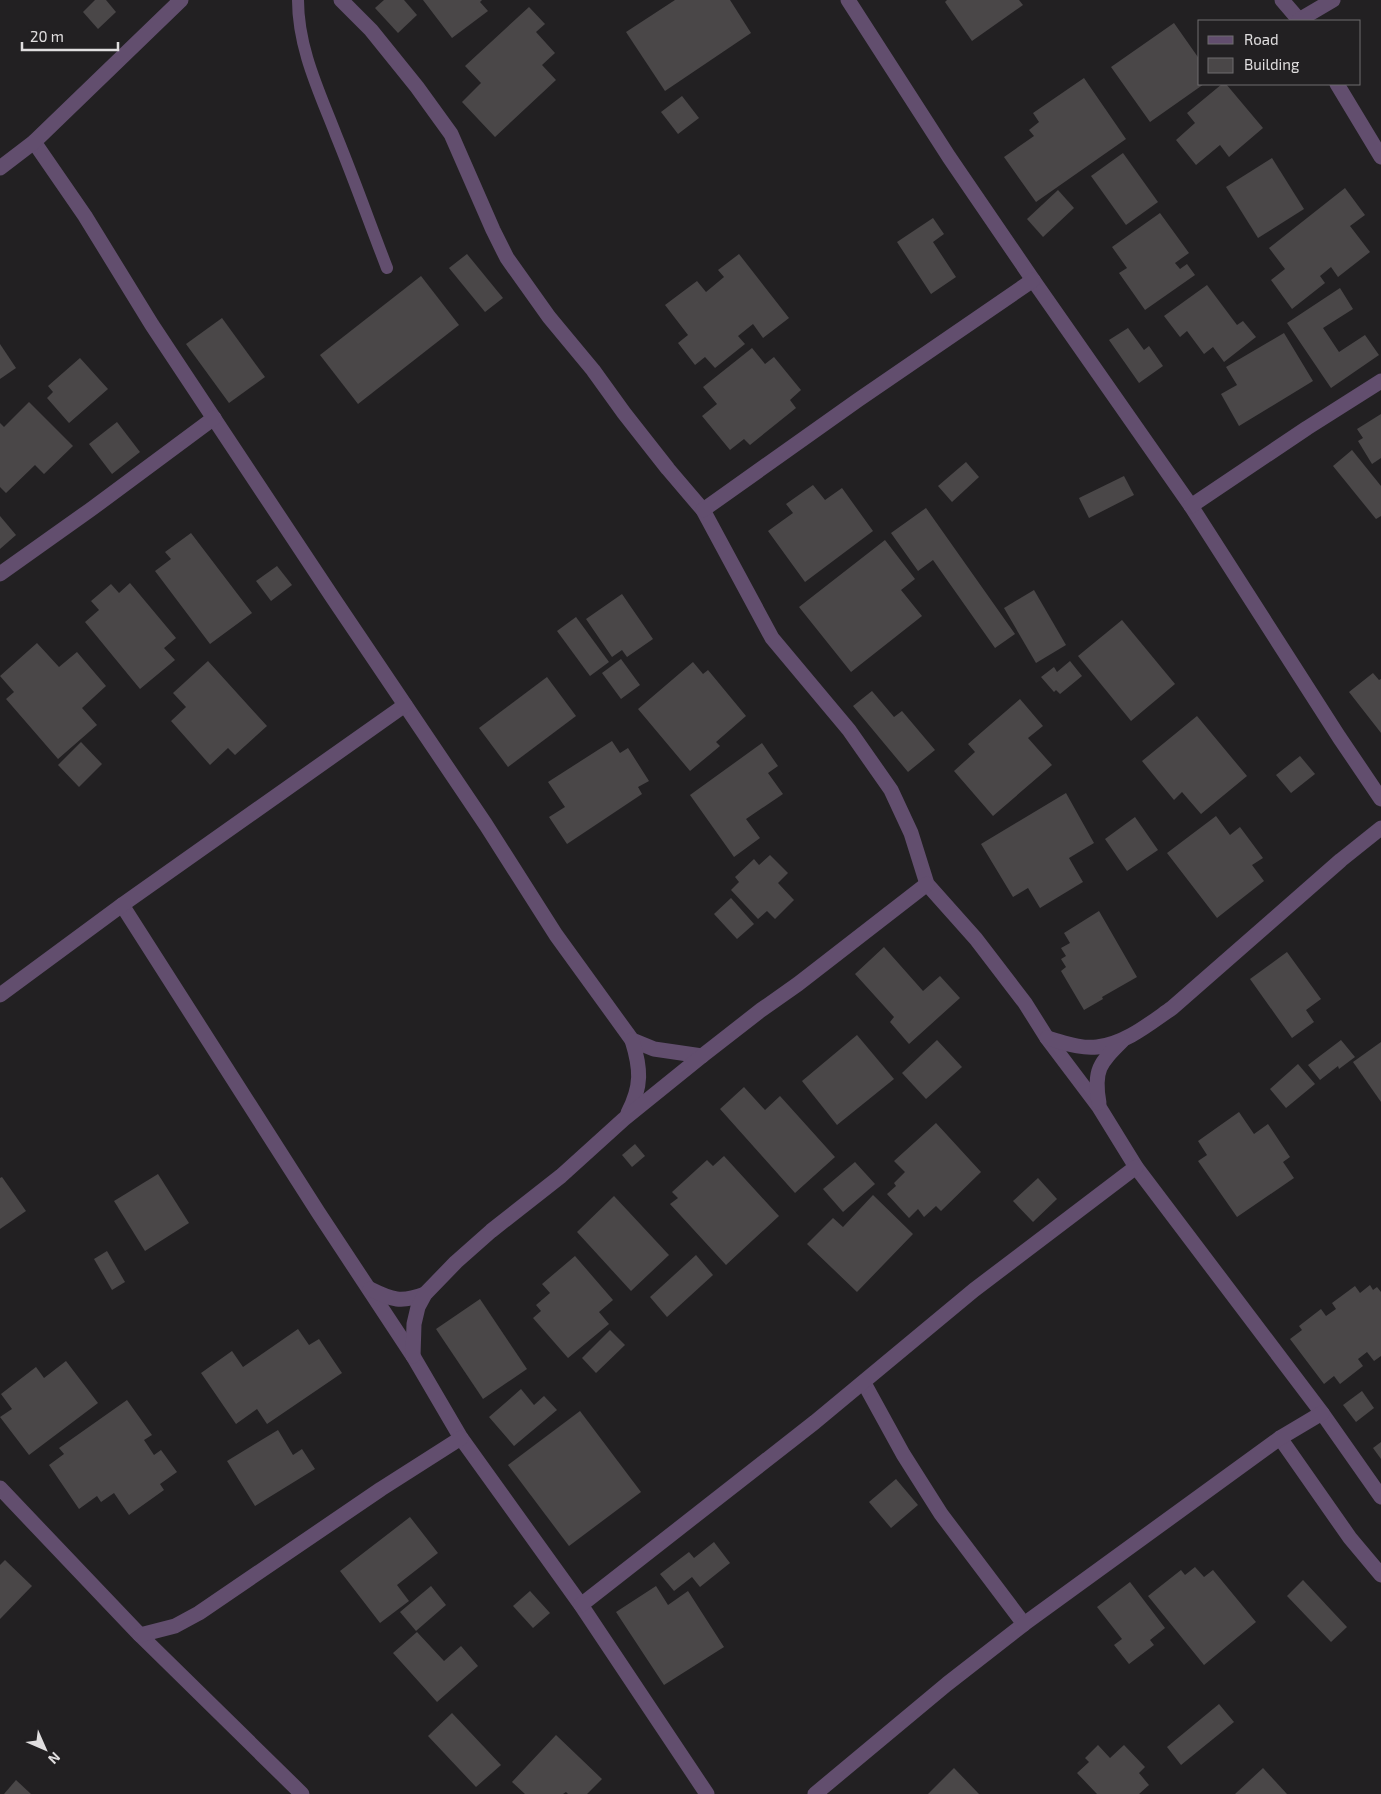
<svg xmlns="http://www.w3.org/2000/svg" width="1381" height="1794" font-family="'Exo 2',sans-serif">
<rect width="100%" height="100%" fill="#222022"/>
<!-- building -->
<g fill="#4a4748">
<polygon points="95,0 106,0 116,12 98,29 83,12"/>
<polygon points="384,0 404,0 417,15 398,33 375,8"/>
<polygon points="423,0 482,0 480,2 488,11 452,38"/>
<polygon points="675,0 730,0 751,33 665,91 626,32"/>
<polygon points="947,0 1019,0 1023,5 972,41 945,2"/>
<polygon points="529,7 545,24 536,32 555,53 542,65 556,80 495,137 462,102 481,83 465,66"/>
<polygon points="1174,23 1200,60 1200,84 1204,84 1150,122 1111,67"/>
<polygon points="1084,78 1126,139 1036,202 1004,157 1034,136 1029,130 1039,122 1033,113"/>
<polygon points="1222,84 1226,84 1263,128 1229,157 1220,145 1196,165 1176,140 1195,123 1187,113"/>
<polygon points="682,96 699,118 678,134 661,112"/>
<polygon points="1123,153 1158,202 1126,225 1091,176"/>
<polygon points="1272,158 1304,209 1258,238 1226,187"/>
<polygon points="1345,188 1365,215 1350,226 1370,252 1338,277 1331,267 1320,276 1325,283 1292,309 1271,280 1285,269 1269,248"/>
<polygon points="1058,190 1074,208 1043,237 1027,219"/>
<polygon points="1160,213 1189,253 1175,263 1180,269 1187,264 1195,275 1145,310 1119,273 1127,268 1112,247"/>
<polygon points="933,218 944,234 933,242 956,277 931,294 897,242"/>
<polygon points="467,254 503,298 485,312 449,268"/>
<polygon points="739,254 789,318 763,338 753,324 738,336 745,344 715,368 705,357 695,365 678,343 688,335 665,305 697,281 706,292 724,277 718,270"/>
<polygon points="421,276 459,325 358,404 320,355"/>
<polygon points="1207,285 1237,325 1243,321 1256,337 1224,362 1213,347 1204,354 1187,331 1180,337 1164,316"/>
<polygon points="1340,288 1353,309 1323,328 1339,352 1365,335 1379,355 1331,388 1287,323"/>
<polygon points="222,318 265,377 229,403 186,344"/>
<polygon points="1128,328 1144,350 1149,346 1163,366 1139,383 1109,340"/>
<polygon points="1284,333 1313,381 1239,426 1221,394 1237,385 1226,367"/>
<polygon points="0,344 16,368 0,379"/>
<polygon points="752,348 765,364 774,357 801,390 790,400 796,408 750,445 744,439 730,450 702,416 717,404 703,387"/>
<polygon points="80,358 108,389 69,423 47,398 53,392 48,386"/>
<polygon points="29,402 73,446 44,474 35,465 6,493 0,487 0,423 4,427"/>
<polygon points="1381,414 1381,458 1372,464 1358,441 1363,438 1357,429"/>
<polygon points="117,422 140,452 112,474 89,444"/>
<polygon points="1352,450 1381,486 1381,516 1376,519 1333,466"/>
<polygon points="966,462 979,477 952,502 938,486"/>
<polygon points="1124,476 1134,495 1089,518 1079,498"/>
<polygon points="813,485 825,500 842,488 873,531 805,582 768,531 793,513 786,504"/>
<polygon points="926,508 1015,634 995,648 933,560 918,571 891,533"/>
<polygon points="0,516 16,535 0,549"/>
<polygon points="191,533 252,613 210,644 155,571 171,559 165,552"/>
<polygon points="885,540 915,579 901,590 922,616 851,672 799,607"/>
<polygon points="277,566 292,585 271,601 256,581"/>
<polygon points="130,583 176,638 164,648 175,660 140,689 85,622 99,610 91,601 111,584 119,593"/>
<polygon points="1034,590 1066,645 1036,663 1004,608"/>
<polygon points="622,594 653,639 627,657 622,650 612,657 586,619"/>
<polygon points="576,617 609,662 590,676 557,631"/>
<polygon points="1122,620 1175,684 1131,721 1078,656"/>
<polygon points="37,643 59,667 77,652 106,686 82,708 97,725 58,759 6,699 14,692 0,676"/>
<polygon points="621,659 640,685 621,699 602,673"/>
<polygon points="208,661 267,726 235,755 228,748 210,765 171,721 186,707 173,693"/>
<polygon points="1070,661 1082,676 1060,694 1056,690 1054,692 1041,677 1054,667 1057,672"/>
<polygon points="693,662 703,674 708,670 746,716 716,742 720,746 690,771 638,709"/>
<polygon points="1373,673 1379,680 1381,679 1381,733 1349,692"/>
<polygon points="547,677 576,716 508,767 479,728"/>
<polygon points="872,691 894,717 902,711 935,750 908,772 853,706"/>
<polygon points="1020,699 1043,726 1028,738 1052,765 993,816 954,771 975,752 968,744"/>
<polygon points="1197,716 1247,776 1201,814 1182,792 1174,800 1142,761"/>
<polygon points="612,741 620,753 628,748 649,781 638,787 642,794 567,844 549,817 565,807 548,782"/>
<polygon points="81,742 102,764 79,787 58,765"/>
<polygon points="762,743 778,766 768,773 783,794 746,819 760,838 734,857 690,795"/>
<polygon points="1300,756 1315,774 1291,793 1276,775"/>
<polygon points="1066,793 1094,843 1069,858 1083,882 1040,908 1028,888 1013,897 981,844"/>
<polygon points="1216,816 1230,835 1240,827 1263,858 1252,865 1264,881 1217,918 1167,853"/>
<polygon points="1135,817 1158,850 1127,871 1105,839"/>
<polygon points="770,855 788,873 778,883 794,900 775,919 767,911 758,919 731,890 739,882 735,877 754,859 759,865"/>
<polygon points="731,898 754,924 737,939 714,914"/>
<polygon points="1099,911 1137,977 1102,997 1103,999 1084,1010 1061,971 1066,967 1061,959 1066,956 1061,948 1070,943 1064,933"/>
<polygon points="884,947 923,991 940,976 960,998 909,1044 890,1022 894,1017 855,974"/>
<polygon points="1287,952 1321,999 1306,1010 1314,1022 1292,1038 1250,979"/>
<polygon points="857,1035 894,1079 837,1125 802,1081"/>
<polygon points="937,1040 962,1067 926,1099 902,1073"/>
<polygon points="1341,1040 1355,1057 1339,1069 1338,1066 1320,1080 1308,1065"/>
<polygon points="1381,1042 1381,1102 1353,1062"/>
<polygon points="1298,1064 1315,1084 1286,1108 1270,1089"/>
<polygon points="744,1087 765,1110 780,1096 835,1157 795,1193 720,1109"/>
<polygon points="1239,1112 1254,1134 1268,1124 1290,1157 1283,1162 1294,1178 1237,1217 1198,1161 1207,1155 1198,1141"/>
<polygon points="936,1123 981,1172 941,1211 936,1206 924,1217 918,1209 909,1218 887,1194 896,1186 894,1183 905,1172 894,1161"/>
<polygon points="635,1144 645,1156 632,1167 622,1155"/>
<polygon points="724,1156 779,1216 726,1265 670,1204 678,1198 672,1192 707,1160 713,1166"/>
<polygon points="855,1162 875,1184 843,1212 823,1189"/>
<polygon points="158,1174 189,1223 145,1251 114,1201"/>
<polygon points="2,1177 26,1211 0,1229 0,1178"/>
<polygon points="1038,1178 1057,1199 1033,1222 1013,1201"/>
<polygon points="873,1195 913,1234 857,1292 807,1244 833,1218 843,1227"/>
<polygon points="614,1196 669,1255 631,1291 577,1232"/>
<polygon points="107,1251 125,1282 112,1290 94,1259"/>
<polygon points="696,1255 713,1275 667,1317 650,1297"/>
<polygon points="575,1256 613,1300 599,1312 609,1324 568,1358 533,1318 541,1311 536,1305 550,1293 542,1284"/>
<polygon points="1370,1285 1373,1290 1377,1287 1381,1292 1381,1356 1374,1361 1367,1352 1358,1359 1363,1366 1340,1384 1334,1376 1324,1384 1290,1339 1302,1330 1299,1326 1321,1309 1326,1316 1336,1309 1332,1303 1355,1286 1360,1293"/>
<polygon points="480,1299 527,1369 483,1399 436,1329"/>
<polygon points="298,1329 309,1345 319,1339 342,1373 267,1424 257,1409 236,1424 201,1373 232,1351 243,1367"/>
<polygon points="610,1330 625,1345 596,1373 582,1358"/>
<polygon points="66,1361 98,1403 29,1455 0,1417 12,1409 1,1394 36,1367 44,1378"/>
<polygon points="521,1389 534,1405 544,1396 557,1410 514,1446 489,1417"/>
<polygon points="1362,1391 1374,1408 1356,1422 1343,1405"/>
<polygon points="127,1400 152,1435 144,1440 154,1455 161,1450 177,1472 160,1484 164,1490 129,1515 114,1493 101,1502 97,1496 79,1509 49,1465 64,1454 59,1448"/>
<polygon points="580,1411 641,1492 569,1546 508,1465"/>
<polygon points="278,1430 293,1455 302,1449 315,1469 255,1506 227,1461"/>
<polygon points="1381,1442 1381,1459 1373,1448"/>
<polygon points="896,1479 918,1505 891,1528 869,1502"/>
<polygon points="410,1517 438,1553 397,1585 409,1601 380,1623 340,1571"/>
<polygon points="714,1542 730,1563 700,1587 692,1577 674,1591 660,1574 689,1552 694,1558"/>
<polygon points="5,1560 32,1586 0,1619 0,1565"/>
<polygon points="1195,1567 1204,1577 1213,1570 1256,1622 1204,1665 1148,1596 1181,1570 1185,1575"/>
<polygon points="1303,1580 1347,1627 1331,1642 1287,1596"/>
<polygon points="1130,1582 1165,1628 1150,1640 1154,1645 1129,1664 1114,1645 1122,1639 1097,1607"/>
<polygon points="431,1586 446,1605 416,1631 400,1612"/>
<polygon points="656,1586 668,1605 688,1591 724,1647 664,1685 616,1612"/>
<polygon points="530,1591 550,1613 533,1628 513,1606"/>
<polygon points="417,1632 444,1661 461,1646 478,1666 437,1702 393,1653"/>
<polygon points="1219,1704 1234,1722 1181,1765 1167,1747"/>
<polygon points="452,1713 501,1765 476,1787 428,1736"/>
<polygon points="556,1735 602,1779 587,1794 568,1794 566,1792 563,1794 525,1794 512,1782"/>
<polygon points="1098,1745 1110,1758 1124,1745 1145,1767 1139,1773 1149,1785 1139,1794 1097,1794 1077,1773 1089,1762 1085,1758"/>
<polygon points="954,1768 979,1794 928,1794"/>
<polygon points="1263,1768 1287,1794 1235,1794"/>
<polygon points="16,1780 31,1794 4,1794"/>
</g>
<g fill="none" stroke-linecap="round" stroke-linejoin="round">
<!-- lane -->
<path stroke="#624e6e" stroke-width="12" d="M298,0C298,48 319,91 336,135C354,179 370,224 387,268"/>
<!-- street -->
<g stroke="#624e6e" stroke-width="15">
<polyline points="341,0 371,30 417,87 451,134 493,230 507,258 549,317 593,370 624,413 668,469 703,510 772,638 849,730 891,790 911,833 927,884 976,939 1025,1003 1047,1038 1099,1107 1136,1167 1322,1413 1381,1497"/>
<polyline points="848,0 949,157 1033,280 1191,506 1339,737 1381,799"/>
<polyline points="1282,0 1300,21"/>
<polyline points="1299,20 1333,0"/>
<polyline points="1337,84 1381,157"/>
<polyline points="34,142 85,216 152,325 333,598 486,825 556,935 632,1040 654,1049 702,1056"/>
<polyline points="0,168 34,142 181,0"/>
<polyline points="1191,506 1307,428 1381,381"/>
<polyline points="703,510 858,400 1033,280"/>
<polyline points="0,574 90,510 214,418"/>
<polyline points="122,905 318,1212 413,1356 461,1438 581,1605 707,1794"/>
<polyline points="0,995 122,905 405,705"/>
<path d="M1047,1038C1063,1042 1080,1049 1097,1047C1125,1044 1149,1024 1172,1008L1341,860L1381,828"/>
<path d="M1099,1103C1093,1070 1100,1063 1122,1041"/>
<path d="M628,1113C642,1086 641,1069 632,1040"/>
<path d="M370,1289C392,1300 401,1303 425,1294"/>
<polyline points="413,1356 414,1324 418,1307 425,1294 456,1262 491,1231 561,1176 624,1119 702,1056 761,1010 798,984 927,884"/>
<polyline points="864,1383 903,1454 941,1514 1024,1624"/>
<polyline points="1280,1438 1350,1538 1381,1575"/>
<polyline points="0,1488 140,1635 302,1794"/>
<polyline points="581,1605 815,1422 974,1290 1136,1167"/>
<polyline points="140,1635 175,1626 199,1613 381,1489 461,1438"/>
<polyline points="815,1794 947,1684 1024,1624 1280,1438 1322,1413"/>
</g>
</g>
<!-- legend -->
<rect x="1198" y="20" width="162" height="65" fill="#222022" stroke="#6e6c6e"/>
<rect x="1208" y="36" width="25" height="8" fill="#624e6e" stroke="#6e6c6e"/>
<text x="1244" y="45" font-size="15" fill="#e0dedf">Road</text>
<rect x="1208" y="58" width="25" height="15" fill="#4a4748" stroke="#6e6c6e"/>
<text x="1244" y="70" font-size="15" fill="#e0dedf">Building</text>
<!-- north arrow -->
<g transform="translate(45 1749) rotate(135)" stroke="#222022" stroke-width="4" paint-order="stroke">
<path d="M0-4L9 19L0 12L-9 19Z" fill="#e0dedf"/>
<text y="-8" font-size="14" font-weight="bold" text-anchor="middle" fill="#e0dedf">N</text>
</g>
<!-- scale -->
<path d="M22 42v8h96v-8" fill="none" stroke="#e0dedf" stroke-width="2.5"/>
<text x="30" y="42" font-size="15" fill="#e0dedf" stroke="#222022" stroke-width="4" paint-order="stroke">20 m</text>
</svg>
